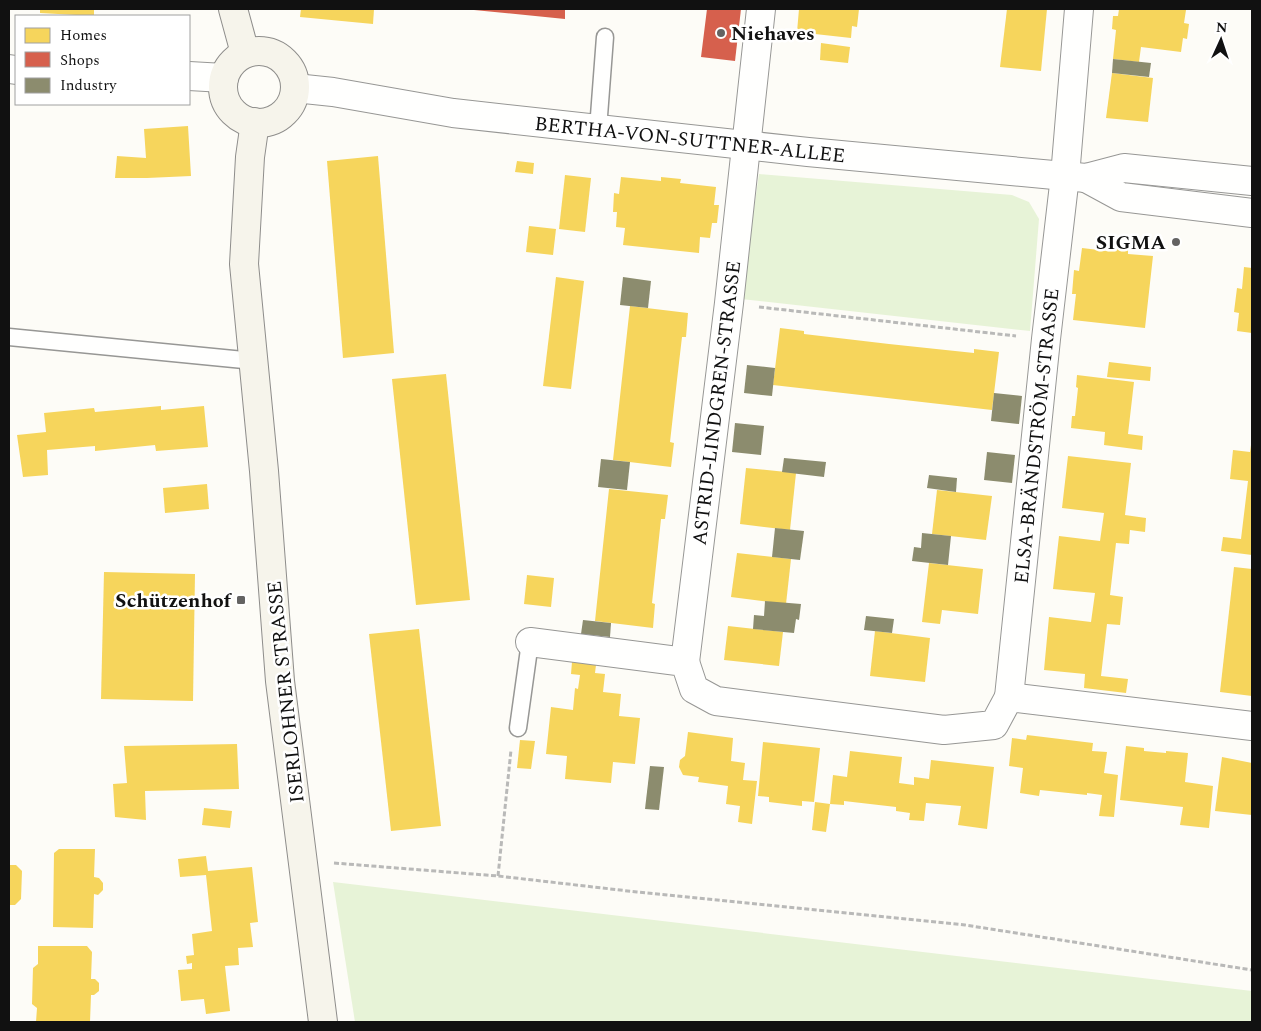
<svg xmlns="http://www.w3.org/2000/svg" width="1261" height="1031" font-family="Spectral,serif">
<rect width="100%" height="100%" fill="#fdfcf7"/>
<!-- green -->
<g fill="#e7f3d7">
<polygon points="759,174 1012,195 1029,202 1039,219 1030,331 741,299"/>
<polygon points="333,882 1252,991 1252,1022 355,1022"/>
</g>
<!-- homes -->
<g fill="#f6d55c">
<polygon points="40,9 94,9 94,16 40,13"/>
<polygon points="301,9 374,9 373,24 300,17"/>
<polygon points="799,9 859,9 857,27 852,26 851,38 797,32"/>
<polygon points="1007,9 1047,9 1041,71 1000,67"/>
<polygon points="1119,9 1186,10 1184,23 1189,24 1187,39 1183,38 1181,52 1141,47 1139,62 1113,59 1116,30 1112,29 1113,16 1118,16"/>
<polygon points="821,43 850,47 848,63 820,60"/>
<polygon points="1112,73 1153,78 1148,122 1106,118"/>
<polygon points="188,126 191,176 147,178 115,178 117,156 146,158 144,129"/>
<polygon points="378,156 394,353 343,358 327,161"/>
<polygon points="517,161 534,163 533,174 515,172"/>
<polygon points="565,175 591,178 585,232 559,229"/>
<polygon points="621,177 661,181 661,177 681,179 680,183 716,187 714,205 719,205 717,223 712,223 710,238 700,237 699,253 623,245 625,228 616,227 617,212 613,212 614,193 619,194"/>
<polygon points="529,226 556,229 553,255 526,252"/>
<polygon points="1107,247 1128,249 1128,254 1153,256 1145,328 1073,320 1076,294 1072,294 1074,270 1079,271 1082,248 1107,251"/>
<polygon points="1244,267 1252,268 1252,333 1237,331 1239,313 1234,312 1237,288 1242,289"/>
<polygon points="556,277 584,281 571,389 543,386"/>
<polygon points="630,306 688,313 686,337 682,337 677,380 670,442 674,443 671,467 613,460"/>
<polygon points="780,328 804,331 804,334 889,344 974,353 974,349 999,352 992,410 773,385"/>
<polygon points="1109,362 1151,367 1150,381 1107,377"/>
<polygon points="446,374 470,600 416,605 392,379"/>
<polygon points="1077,375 1134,382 1128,434 1143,436 1142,450 1104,445 1105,432 1071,428 1072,416 1075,416 1078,388 1076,387"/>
<polygon points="161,406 161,410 204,406 208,447 156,451 155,445 95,451 95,446 47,450 48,475 23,477 17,435 46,432 44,413 94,408 95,412"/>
<polygon points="1251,445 1252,555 1221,551 1223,537 1241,539 1248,481 1230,479 1233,450 1250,452"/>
<polygon points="1068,456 1131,463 1125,515 1146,518 1145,532 1130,530 1129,544 1116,543 1110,595 1123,597 1120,625 1107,624 1101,676 1128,679 1126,693 1084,688 1085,674 1044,670 1049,617 1091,622 1095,593 1053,589 1059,536 1100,541 1104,513 1062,508"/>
<polygon points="746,468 796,473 790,530 740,524"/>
<polygon points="207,484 209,509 165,513 163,488"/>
<polygon points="609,489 668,495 665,519 661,519 652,603 655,604 653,628 595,621"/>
<polygon points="937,490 992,496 986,540 932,534"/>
<polygon points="737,553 791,559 786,604 731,597"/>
<polygon points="929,563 983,569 978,614 942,610 940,624 922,622"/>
<polygon points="1234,567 1252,569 1252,696 1220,692"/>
<polygon points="104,572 195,574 193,701 101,699"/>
<polygon points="527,575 554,578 551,607 524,604"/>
<polygon points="728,626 783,632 779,666 724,660"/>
<polygon points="419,629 441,826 391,831 369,634"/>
<polygon points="875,631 930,638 925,682 870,676"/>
<polygon points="572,662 596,665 595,673 605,674 603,692 621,694 619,716 640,718 635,764 613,762 611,783 565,779 567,756 546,754 551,707 573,710 575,688 578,689 580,675 571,674"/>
<polygon points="688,732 733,738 731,761 745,763 743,780 757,781 752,824 738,822 740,806 726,804 728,786 698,782 699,777 683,775 679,767 680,760 685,756"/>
<polygon points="1027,735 1093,743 1092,751 1107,752 1104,773 1118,775 1114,817 1099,816 1102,795 1087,793 1087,795 1040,790 1039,796 1020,793 1023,768 1009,766 1012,738 1026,740"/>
<polygon points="520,740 535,741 531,769 517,768"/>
<polygon points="763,742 820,748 814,802 802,801 802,806 769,802 769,797 758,796"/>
<polygon points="237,744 239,789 145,791 146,820 115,817 113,784 127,783 124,746"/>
<polygon points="1126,746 1144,748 1144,751 1166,753 1166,751 1188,753 1185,782 1213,786 1209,828 1180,825 1183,807 1120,800"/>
<polygon points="850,751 902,757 899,783 914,785 914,777 929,779 931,760 994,767 987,829 958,825 961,806 926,803 924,821 909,820 910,813 896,811 896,807 844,801 844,805 830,804 833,775 847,777"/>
<polygon points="1222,757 1252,763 1252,815 1215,811"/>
<polygon points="815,802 830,804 826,832 812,830"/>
<polygon points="204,808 232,811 230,828 202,825"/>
<polygon points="59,849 95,849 94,877 99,878 103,883 103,890 98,895 94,894 93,928 53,927 54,853"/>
<polygon points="206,856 208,871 252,867 258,922 250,923 253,947 238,948 239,965 225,966 230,1011 206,1014 204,999 181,1001 178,970 192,969 192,963 187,964 186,956 194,955 192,934 212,931 206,875 180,877 178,859"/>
<polygon points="9,865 16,865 22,871 21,899 15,905 9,905"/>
<polygon points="38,946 87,946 92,952 91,979 95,979 99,983 99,991 94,995 91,995 90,1022 36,1022 37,1008 32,1004 33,968 38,964"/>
</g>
<!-- shops -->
<g fill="#d6604d">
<polygon points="474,9 565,9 565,19 474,10"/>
<polygon points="707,9 741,9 735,61 701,57"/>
</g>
<!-- industry -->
<g fill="#8c8c6e">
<polygon points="1113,59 1151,63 1149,77 1112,73"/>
<polygon points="623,277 651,281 648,308 620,305"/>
<polygon points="747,365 775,368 772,396 744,393"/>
<polygon points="994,393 1022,396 1019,424 991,421"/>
<polygon points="735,423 764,426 761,455 732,452"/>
<polygon points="987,452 1015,455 1012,483 984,480"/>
<polygon points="784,458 826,462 824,477 782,472"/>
<polygon points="601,459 630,462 627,490 598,487"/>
<polygon points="929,475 957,478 956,492 927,488"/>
<polygon points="775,528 804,531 800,560 772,557"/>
<polygon points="922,533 951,536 948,565 912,561 914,547 921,548"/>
<polygon points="765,601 801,604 799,620 796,619 794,633 753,629 754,615 764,616"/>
<polygon points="866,616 894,619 892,633 864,630"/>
<polygon points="583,620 611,623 610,637 581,634"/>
<polygon points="650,766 664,767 659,810 645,809"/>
</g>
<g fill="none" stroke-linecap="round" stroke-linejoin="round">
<defs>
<g id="lane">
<polyline points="598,129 605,37"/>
<polyline points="9,337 254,361"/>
<polyline points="518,728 530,642"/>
</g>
<g id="street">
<polyline points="9,69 16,70"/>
<polyline points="189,76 224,78"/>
<polyline points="295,88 333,92 453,113 598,129 808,152 1086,178 1124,168 1252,181"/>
<polyline points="1086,178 1121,197 1252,213"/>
<polyline points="530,642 685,662 694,689 716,701 944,730 994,725 1009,697 1252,726"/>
<polyline points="685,662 729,303 761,9"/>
<polyline points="1009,697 1046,339 1065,176 1079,9"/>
</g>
<g id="secondary">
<polyline points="233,9 245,53"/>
<circle cx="259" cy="87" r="36"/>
<polyline points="255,122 250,157 244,264 264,471 280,681 323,1022"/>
</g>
</defs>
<!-- lane casing -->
<use href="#lane" stroke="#979795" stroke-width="19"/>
<!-- street casing -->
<use href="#street" stroke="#979795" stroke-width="30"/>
<!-- secondary casing -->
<use href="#secondary" stroke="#8e8d8b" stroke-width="30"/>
<!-- path -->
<g stroke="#b9b9b8" stroke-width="3" stroke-dasharray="5 2.5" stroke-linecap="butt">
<polyline points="759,307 1016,336"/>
<polyline points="334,863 498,876 637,892 965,925 1252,970"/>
<polyline points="498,876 511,750"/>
</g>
<!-- lane -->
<use href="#lane" stroke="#fffffe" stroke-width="16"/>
<!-- street -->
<use href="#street" stroke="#fffffe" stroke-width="28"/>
<!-- secondary -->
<use href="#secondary" stroke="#f6f4eb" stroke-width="28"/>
</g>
<!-- markers -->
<g fill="#646362" stroke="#fff" stroke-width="2">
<circle cx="721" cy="33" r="5"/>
<circle cx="1176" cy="242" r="5"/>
<rect x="236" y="595" width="10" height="10" rx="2.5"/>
</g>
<g text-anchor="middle" stroke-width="5" stroke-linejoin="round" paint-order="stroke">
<!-- poi labels -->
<g font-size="20" font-weight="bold" fill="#111" stroke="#fff" text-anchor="end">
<text x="731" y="40" text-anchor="start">Niehaves</text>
<text x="1166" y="249">SIGMA</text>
<text x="231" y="607">Schützenhof</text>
</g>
<!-- street labels -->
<g font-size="20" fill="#111" stroke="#fff">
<text transform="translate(690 139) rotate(6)" y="7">BERTHA-VON-SUTTNER-ALLEE</text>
<text transform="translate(716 403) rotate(-83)" y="7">ASTRID-LINDGREN-STRASSE</text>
<text transform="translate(1036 436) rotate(-84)" y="7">ELSA-BRÄNDSTRÖM-STRASSE</text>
<text transform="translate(285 692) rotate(-96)" y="7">ISERLOHNER STRASSE</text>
</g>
</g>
<!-- border -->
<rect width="1261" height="1031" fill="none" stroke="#111111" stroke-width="20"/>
<!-- legend -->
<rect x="15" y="15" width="175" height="90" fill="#ffffff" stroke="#a0a0a0"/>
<rect x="25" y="28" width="25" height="15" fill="#f6d55c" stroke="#a0a0a0"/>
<text x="60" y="40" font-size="15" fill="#111111">Homes</text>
<rect x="25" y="52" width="25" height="15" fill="#d6604d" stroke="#a0a0a0"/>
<text x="60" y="65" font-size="15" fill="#111111">Shops</text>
<rect x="25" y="78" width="25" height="15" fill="#8c8c6e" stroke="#a0a0a0"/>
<text x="60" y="90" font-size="15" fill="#111111">Industry</text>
<!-- north arrow -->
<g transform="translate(1221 40) rotate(3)" stroke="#ffffff" stroke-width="4" paint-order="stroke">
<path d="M0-4L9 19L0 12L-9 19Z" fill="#111111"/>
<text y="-8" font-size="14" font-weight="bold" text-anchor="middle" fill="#111111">N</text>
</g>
</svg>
